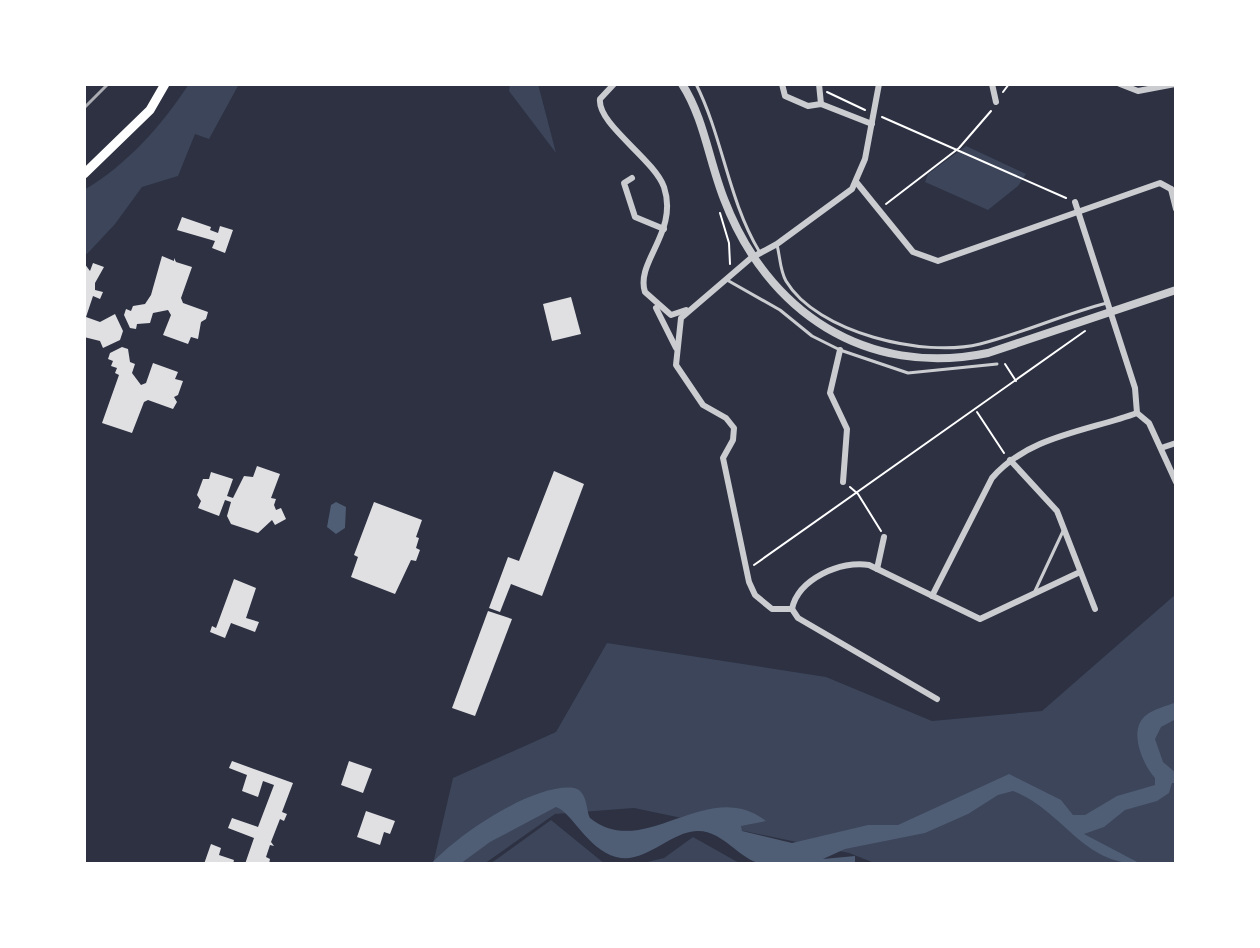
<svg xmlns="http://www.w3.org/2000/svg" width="1260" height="948" font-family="Lora,serif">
<rect width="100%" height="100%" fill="#2d3142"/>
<!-- green -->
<g fill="#3c4559">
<path d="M189,84H239L209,139L195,134L178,176L142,187L115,224L87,254L84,253V190C128,164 161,126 189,84Z"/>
<polygon points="510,84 538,84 556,153 509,91"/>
<polygon points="966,146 1026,174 1018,186 988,210 925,182 928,174"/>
<polygon points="1176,594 1176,864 877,864 849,853 634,808 555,814 484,864 433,864 453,778 556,732 607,643 826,677 932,721 1042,711"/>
<polygon points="551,820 605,864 490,864"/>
<polygon points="693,837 741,864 639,864 664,858"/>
</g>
<!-- water -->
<g fill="#4f5d75">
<polygon points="336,502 346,507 345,528 336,534 327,527 331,505"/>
<path d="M1176,702V719L1161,727L1155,739L1163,762L1176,773V783H1172L1169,793L1157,801L1125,810L1104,827L1084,834L1141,864C1081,864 1064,811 1013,791L998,795L968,814L925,833L845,849L823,859L855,856V864C828,864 787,870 762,864C738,859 723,830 697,831C669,832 645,865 616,857C587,849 571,811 556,807L490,842L460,864H431C464,829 537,783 574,788C588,791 586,811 590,818C644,862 708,775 766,821L741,826L742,831L792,843L868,825H898L1009,774L1061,800L1073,815H1085L1117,796L1155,785V778C1143,765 1128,731 1145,716C1153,709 1167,706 1176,702Z"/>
</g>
<!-- building -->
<g fill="#e0e0e3">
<polygon points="182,217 211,227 210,230 218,233 220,226 233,230 225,253 212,248 215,241 177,230"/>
<polygon points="162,256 174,261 174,258 176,262 192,267 181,298 183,303 208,312 206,319 201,322 198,339 191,337 188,344 163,335 171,315 168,310 153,313 150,323 137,324 136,329 130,328 124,315 126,309 131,311 133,306 145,304 151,295"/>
<polygon points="84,263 90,271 93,263 104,267 95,283 95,290 103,292 100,299 93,296 86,317 100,322 115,314 123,331 120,340 103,348 100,341 84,337"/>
<polygon points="571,297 581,334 552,341 543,304"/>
<polygon points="122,347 128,349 130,362 135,364 132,373 141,385 146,383 153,363 178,372 175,379 183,381 178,395 174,397 177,402 173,409 148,400 144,402 132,433 102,423 119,375 115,373 117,368 111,366 113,361 108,359 110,353"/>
<polygon points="257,466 280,474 271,498 276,499 274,505 276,510 281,508 286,519 275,525 272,520 258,533 231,524 227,516 231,502 225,500 219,516 198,508 201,501 197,495 203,479 209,479 211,472 233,479 227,496 233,498 244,476 253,477"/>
<polygon points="554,471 584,484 542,596 511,584 500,612 489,608 508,557 519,561"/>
<polygon points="374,502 422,520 416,537 419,538 416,548 420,550 416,561 411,560 395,594 351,577 358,557 354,555"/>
<polygon points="234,579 256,588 246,618 259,622 255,632 231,623 225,638 210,632 212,626 216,628"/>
<polygon points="488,611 512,619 475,716 452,708"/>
<polygon points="232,761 293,783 282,812 287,814 284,821 280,819 271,842 274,846 270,845 266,857 270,859 269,864 245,864 254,838 228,828 232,818 258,827 274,785 263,781 258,797 242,791 247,775 229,768"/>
<polygon points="349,761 372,769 363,793 341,785"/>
<polygon points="366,811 395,821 390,834 384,832 380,845 357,837"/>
<polygon points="211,844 221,848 219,855 234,860 233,864 204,864"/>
</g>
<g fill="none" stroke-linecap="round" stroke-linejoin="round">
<!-- path -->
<g stroke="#fff" stroke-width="2">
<polyline points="827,92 865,110"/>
<polyline points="1003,92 1009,84"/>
<polyline points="882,117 1066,198"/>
<polyline points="886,204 959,148 991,111"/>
<polyline points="720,213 729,243 730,264"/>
<polyline points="1005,364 1016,381"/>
<polyline points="977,412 1004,453"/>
<polyline points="850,487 858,494 881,531"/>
<polyline points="754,565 1085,331"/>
</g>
<!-- service -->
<g stroke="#caccd0" stroke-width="3">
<path d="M696,84C723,138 728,199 759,251"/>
<path d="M777,245C780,256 780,271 786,281C817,333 924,358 980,344C1023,333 1064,314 1107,303"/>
<polyline points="727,280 780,310 812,336 840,350 908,373 997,364"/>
<polyline points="1035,591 1064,529"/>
</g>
<!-- minor -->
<g stroke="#caccd0" stroke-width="6">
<path d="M614,84L600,99C597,124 654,159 664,187C679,232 635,262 645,292L671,315L686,310"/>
<polyline points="782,84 785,96 808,106 821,104 872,124"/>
<polyline points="819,84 821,104"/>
<polyline points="992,84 996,102"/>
<polyline points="1120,84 1138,91 1175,84"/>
<polyline points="632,178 624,183 635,217 664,229"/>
<polyline points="857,183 913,252 938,261 1160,183 1171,189"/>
<polyline points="1171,189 1176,209"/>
<polyline points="1075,202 1135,388 1137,413"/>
<polyline points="656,308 676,348"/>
<polyline points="840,350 830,393 847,429 843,482"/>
<polyline points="1137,413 1149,423 1176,482"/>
<polyline points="1161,448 1176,443"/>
<polyline points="1010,460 1057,511 1095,609"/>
<polyline points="877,569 884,537"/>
<path d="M932,596L992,478C1028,436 1088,431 1137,413"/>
<polyline points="792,609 772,609 755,595 749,582 723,458 733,440 734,428 726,418 703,405 676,365 681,318 751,258 777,244 852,189 865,159 879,84"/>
<path d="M792,609C798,579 841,560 869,565L980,619L1080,572"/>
<polyline points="792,609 798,618 937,699"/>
</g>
<!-- tertiary -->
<path stroke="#caccd0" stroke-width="8" d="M682,84C704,118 709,161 724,199C767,312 866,378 988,353L1176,290"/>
<!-- secondary -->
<polyline stroke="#fff" stroke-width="9" points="84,174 150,110 165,84"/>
<!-- rail -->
<polyline stroke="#abadb3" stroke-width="3" points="84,108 108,84"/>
</g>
<!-- border -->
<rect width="1260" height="948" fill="none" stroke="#ffffff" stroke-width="172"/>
</svg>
